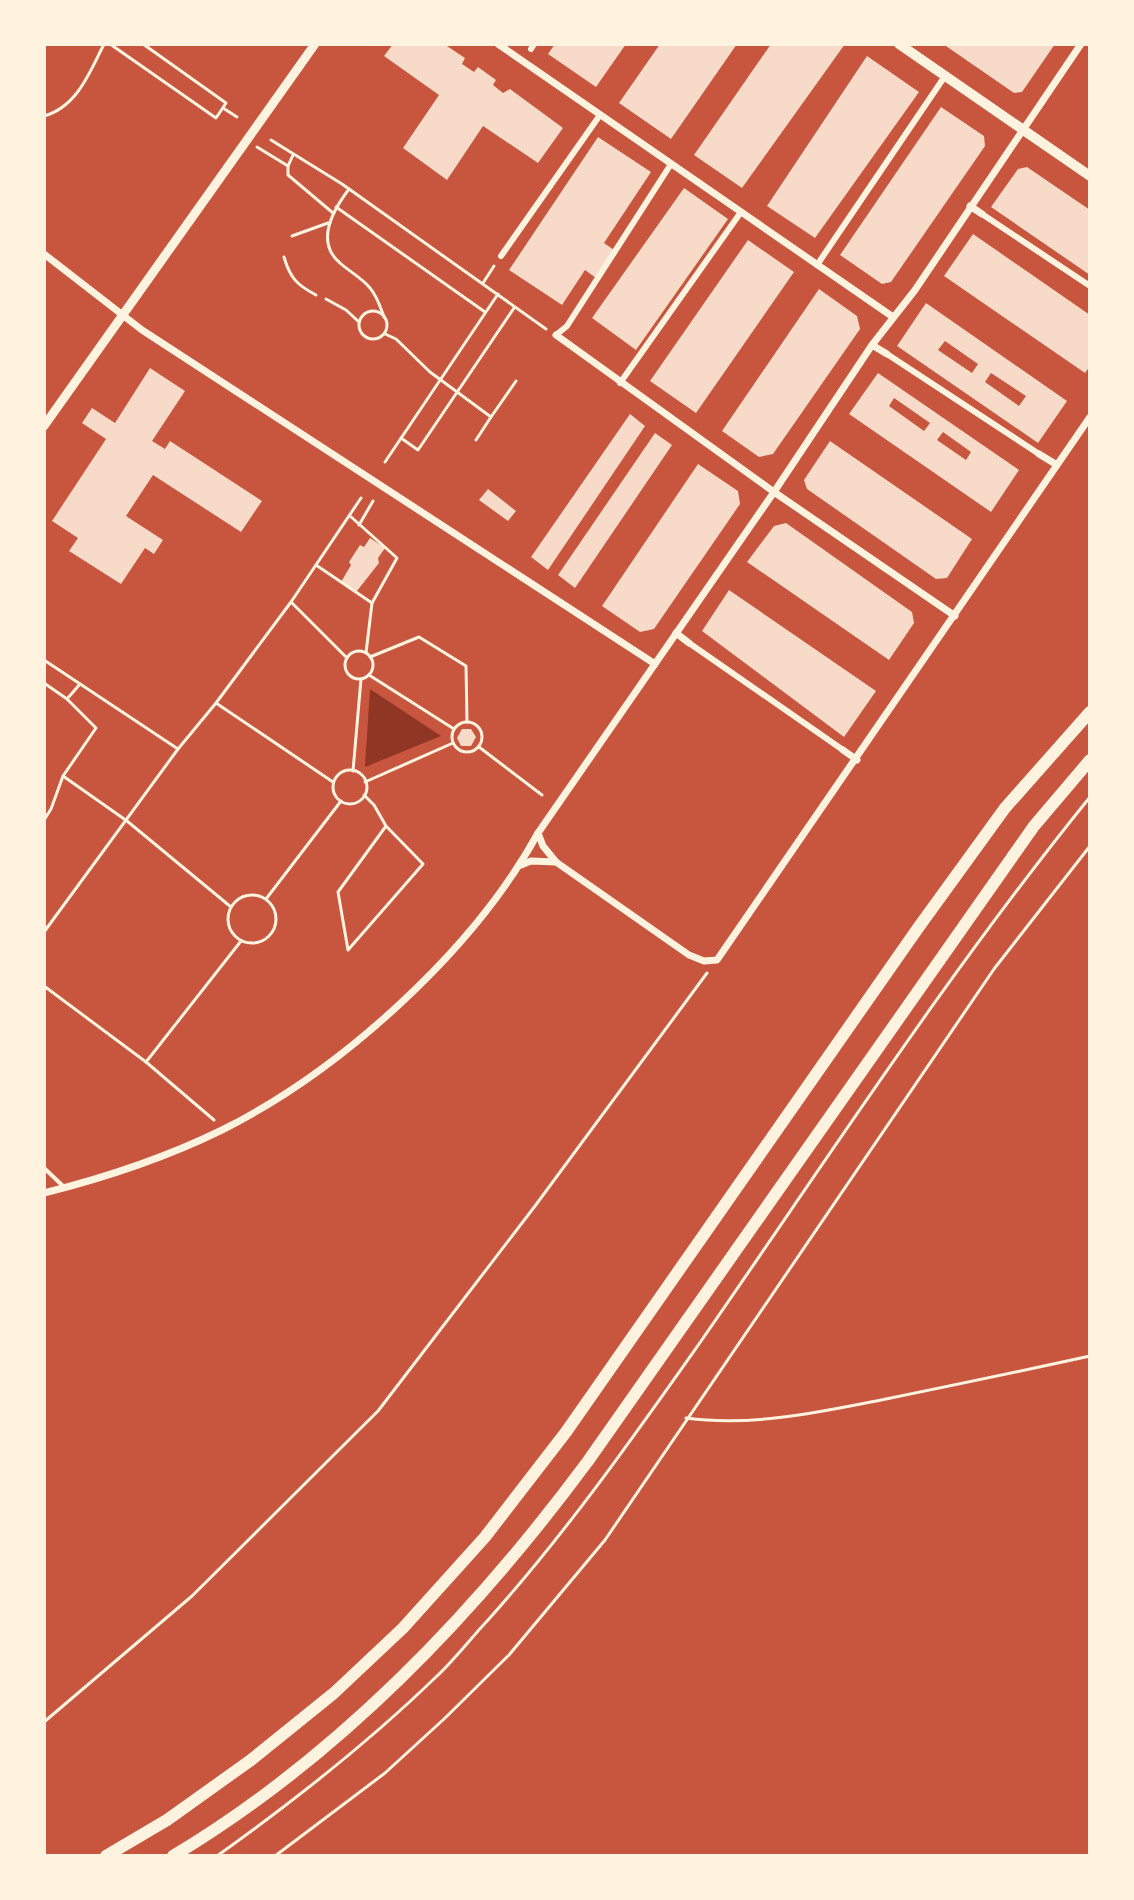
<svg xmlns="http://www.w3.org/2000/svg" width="1134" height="1900" font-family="'Fira Sans',sans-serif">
<rect width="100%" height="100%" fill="#c8553d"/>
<!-- water -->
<polygon fill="#8f3625" points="370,689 441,736 365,767"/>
<!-- building -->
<g fill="#f7dbc8" fill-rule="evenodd">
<polygon points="393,44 444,44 465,58 462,64 474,72 478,67 496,80 493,85 503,93 510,89 563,128 538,163 483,126 447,180 403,148 439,95 384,56"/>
<polygon points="555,44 626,44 596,87 548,54"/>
<polygon points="660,44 737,44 671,139 619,103"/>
<polygon points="771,44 845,44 742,188 694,155"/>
<polygon points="943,44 1055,44 1022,92 1014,93"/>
<polygon points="867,56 919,92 815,238 767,206"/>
<polygon points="941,107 984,136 985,146 891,282 882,284 840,255"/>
<polygon points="598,137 651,172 604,243 614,250 596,278 585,270 562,305 509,270"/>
<polygon points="1027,167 1090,210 1090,275 991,207 1018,169"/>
<polygon points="684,188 728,219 636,350 592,318"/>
<polygon points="973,234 1090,315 1090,366 1085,373 944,276"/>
<polygon points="748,240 794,272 696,413 650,381"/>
<polygon points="819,289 857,316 860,329 773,454 759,457 722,431"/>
<path d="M926,303L1067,401L1038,443L897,346ZM945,341L978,364L972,373L938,350ZM991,373L1026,396L1019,406L985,382Z"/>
<polygon points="150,368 185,391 152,441 165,449 170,441 262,501 241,532 153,475 126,516 163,540 154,554 145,548 121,584 69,551 78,538 52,521 106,439 82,423 92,408 115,423"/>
<path d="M878,373L1019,470L991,512L849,414ZM894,398L930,423L924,431L889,406ZM943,432L971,452L966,460L937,440Z"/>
<polygon points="630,414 645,426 548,570 531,557"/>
<polygon points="655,433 672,445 575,588 558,575"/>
<polygon points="830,441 972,539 947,578 936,579 807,489 804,480"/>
<polygon points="698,464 738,491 740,504 654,629 640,632 602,606"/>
<polygon points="488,489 516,511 508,521 479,500"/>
<polygon points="786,523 912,612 914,623 889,660 747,562 774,526"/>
<polygon points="370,538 385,548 378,558 379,563 357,591 341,582 351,565 349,562 360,545 364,547"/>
<polygon points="729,590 876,691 844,737 702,631"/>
<polygon points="462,729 471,729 476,737 471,746 461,746 457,738"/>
</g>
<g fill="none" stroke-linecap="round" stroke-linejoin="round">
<!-- path -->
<g stroke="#fff3e0" stroke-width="3">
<polyline points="110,44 216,118 226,103 143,44"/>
<polyline points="223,108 237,117"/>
<path d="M44,116C77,107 90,72 104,44"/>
<polyline points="271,140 342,184 546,329"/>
<polyline points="257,147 288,166"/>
<polyline points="293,155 288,166 288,175 333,213"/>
<path d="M349,189C333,210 315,242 340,263C350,272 362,278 370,288C377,296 380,306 384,317"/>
<polyline points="336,207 485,312"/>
<polyline points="292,236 328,223"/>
<path d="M284,257C290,278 297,285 316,295"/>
<polyline points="483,283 494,266"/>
<polyline points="326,299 346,310 359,322"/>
<circle cx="373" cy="325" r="14"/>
<polyline points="385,334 396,339 430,372 491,417 516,381"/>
<polyline points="401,438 418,450 514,308"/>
<polyline points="476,440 491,417"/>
<polyline points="385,462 498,294"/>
<polyline points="350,516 397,558 372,603"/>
<polyline points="359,525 373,501"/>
<polyline points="316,565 372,603 366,653"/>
<polyline points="291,602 347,658"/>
<circle cx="359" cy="665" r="14"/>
<polyline points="370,657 419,637 466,666 467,722"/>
<polyline points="44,660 178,749"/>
<polyline points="369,675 454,729"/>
<polyline points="44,683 67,699 96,728 63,776 51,809 44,820"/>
<polyline points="67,699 80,684"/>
<polyline points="216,703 333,782"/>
<circle cx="467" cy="737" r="15"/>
<polyline points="479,747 542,795"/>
<circle cx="350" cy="787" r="17"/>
<polyline points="353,771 361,679"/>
<polyline points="63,776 127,821 231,907"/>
<polyline points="365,782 453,743"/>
<polyline points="364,795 374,805 386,826 423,864 348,950 338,892 386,826"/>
<circle cx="252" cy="919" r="24"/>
<polyline points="266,899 341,801"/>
<polyline points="44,932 178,749 216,703 291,602 361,498"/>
<polyline points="44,986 146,1062 214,1120"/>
<polyline points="146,1062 241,941"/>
<path d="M686,1418C753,1427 820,1412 886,1399C954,1385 1022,1371 1090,1356"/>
<polyline points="44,1722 192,1596 378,1411 535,1206 707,973"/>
<path d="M217,1856C294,1801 369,1742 437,1676C455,1659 471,1638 488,1620C566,1533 632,1439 699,1344C826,1161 949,971 1090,797"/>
<polyline points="275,1856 385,1773 444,1719 509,1655 605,1540 994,969 1090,846"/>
</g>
<!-- service -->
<polyline stroke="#fff3e0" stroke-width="4" points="44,1168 63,1186"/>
<!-- pedestrian -->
<g stroke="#fff3e0" stroke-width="6">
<polyline points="531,49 534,44"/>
<polyline points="982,214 1090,286"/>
<polyline points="501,256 600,115"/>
<polyline points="817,265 945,76"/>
<polyline points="556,335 567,326 671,164"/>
<polyline points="887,354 1039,454"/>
<polyline points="620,383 741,212"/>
<polyline points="689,643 843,750"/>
</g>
<!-- minor -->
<g stroke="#fff3e0" stroke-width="7">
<polyline points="498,44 893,317"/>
<polyline points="970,206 982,214"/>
<polyline points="44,254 142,330 655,664"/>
<polyline points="556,335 774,492 955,616"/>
<polyline points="872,345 887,354"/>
<polyline points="1039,454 1057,465"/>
<polyline points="676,633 689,643"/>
<polyline points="843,750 857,760"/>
<polyline points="538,833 543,846 556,862 689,955 704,961 717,960 1090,417"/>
<polyline points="521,865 531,861 556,862"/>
<path d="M44,1193C104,1178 167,1157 222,1130C342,1070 474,950 538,833L774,492L872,345L915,290L1081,44"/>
</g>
<!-- tertiary -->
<polyline stroke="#fff3e0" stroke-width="9" points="44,426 315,44"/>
<!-- secondary -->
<polyline stroke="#fff3e0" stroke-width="10" points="899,44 1090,176"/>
<!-- trunk -->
<g stroke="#fff3e0" stroke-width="12">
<polyline points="106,1856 167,1820 251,1760 334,1693 403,1628 485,1537 566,1432 918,928 1005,808 1090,712"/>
<path d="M173,1856C338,1757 474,1615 588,1461L1034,826L1090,760"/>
</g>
</g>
<!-- border -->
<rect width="1134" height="1900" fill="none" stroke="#fff3e0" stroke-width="92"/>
</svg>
